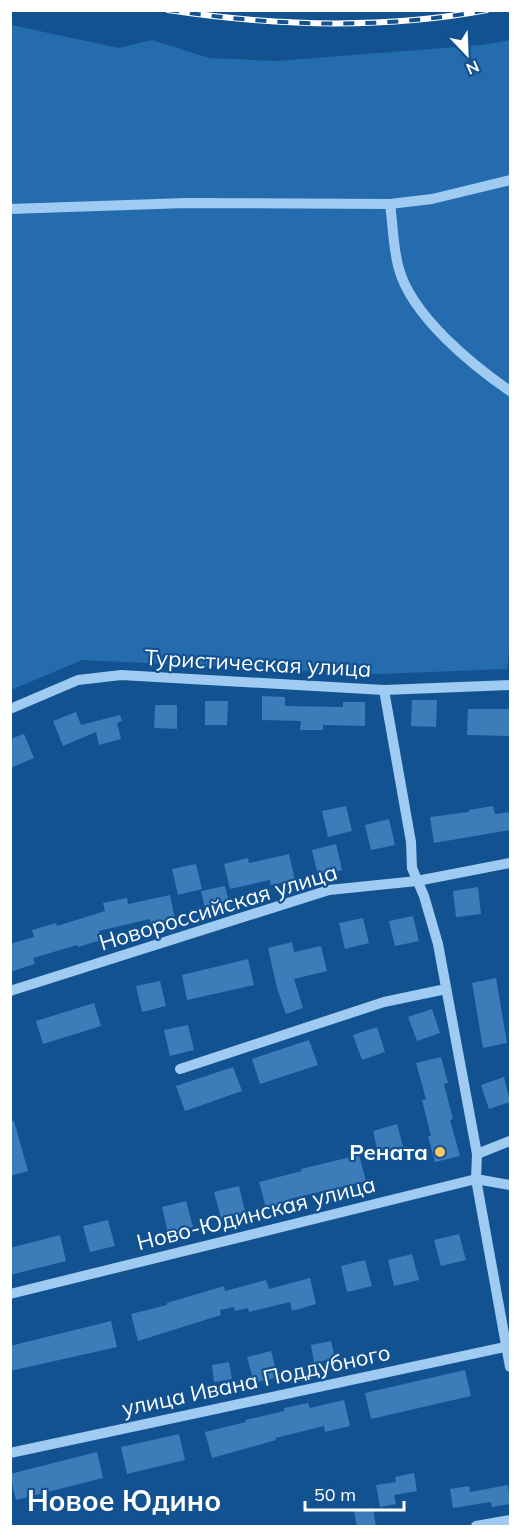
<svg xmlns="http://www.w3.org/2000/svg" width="521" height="1537" font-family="Mulish,sans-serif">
<rect width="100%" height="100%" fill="#135290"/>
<!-- green -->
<polygon fill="#256caf" points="11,25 119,48 152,40 209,58 276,61 482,45 510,40 510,639 507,669 378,674 82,660 11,690"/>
<!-- building -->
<g fill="#3c7cb9">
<polygon points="262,696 285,697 285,706 343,707 343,702 365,702 365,726 323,725 323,730 300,730 301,721 262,720"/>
<polygon points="412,700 437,700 436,727 411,726"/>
<polygon points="205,701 228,701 227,725 205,725"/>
<polygon points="155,705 177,705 177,729 154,728"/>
<polygon points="468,709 510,709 510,736 467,735"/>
<polygon points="76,712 81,725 120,715 122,721 117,723 121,739 99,745 96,732 63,746 53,721"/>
<polygon points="24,734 34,758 10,768 10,739"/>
<polygon points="346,806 352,831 328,837 322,811"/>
<polygon points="493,806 495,814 510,812 510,830 434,843 430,817 469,812 469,810"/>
<polygon points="389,819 395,845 371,850 365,825"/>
<polygon points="336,844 342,870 318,875 312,850"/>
<polygon points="289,854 295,880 271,885 270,880 230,889 224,864 248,858 249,863"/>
<polygon points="196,864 202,889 178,895 172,869"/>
<polygon points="225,886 231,911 207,917 201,891"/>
<polygon points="478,887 481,914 456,917 453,891"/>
<polygon points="170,895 175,920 151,926 150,919 99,931 101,940 78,947 77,945 33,958 35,964 10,972 10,944 34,937 32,930 56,923 57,926 105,911 103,903 127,898 128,904"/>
<polygon points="413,916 419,941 395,946 389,921"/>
<polygon points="363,918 369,943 345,949 339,923"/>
<polygon points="292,942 294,952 321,946 327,971 294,979 303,1008 286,1014 277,988 268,948"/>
<polygon points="248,959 254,985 187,1000 182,975"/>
<polygon points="496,978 507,1043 483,1048 472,983"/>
<polygon points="160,981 166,1006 142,1012 136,986"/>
<polygon points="94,1003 101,1026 43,1044 36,1021"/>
<polygon points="432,1009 440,1033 417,1041 408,1017"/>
<polygon points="188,1025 194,1050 170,1056 164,1030"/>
<polygon points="377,1027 385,1052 362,1060 353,1035"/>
<polygon points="309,1040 318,1065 260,1084 252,1059"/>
<polygon points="441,1057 448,1083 444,1084 453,1119 450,1120 460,1156 435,1162 428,1136 431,1136 422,1100 426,1099 416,1063"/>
<polygon points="233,1067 242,1091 185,1111 176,1086"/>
<polygon points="504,1077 510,1102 489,1109 481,1085"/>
<polygon points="10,1121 14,1121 28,1171 10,1176"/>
<polygon points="397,1124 404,1150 379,1157 373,1131"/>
<polygon points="359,1155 366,1181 289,1199 290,1202 266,1208 259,1182 302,1171 301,1169"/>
<polygon points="239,1186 245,1212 221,1218 214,1192"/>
<polygon points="186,1201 193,1227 168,1233 162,1207"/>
<polygon points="108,1220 115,1246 90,1252 83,1226"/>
<polygon points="459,1234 466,1260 441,1266 434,1240"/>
<polygon points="60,1235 66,1261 10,1275 10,1248"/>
<polygon points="412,1254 419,1280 394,1286 388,1260"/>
<polygon points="365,1260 372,1286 347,1292 341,1266"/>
<polygon points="310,1278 316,1304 292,1311 290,1302 249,1312 248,1308 235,1311 234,1307 220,1310 221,1315 138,1341 131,1314 167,1305 167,1303 224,1286 225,1291 266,1280 269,1289"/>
<polygon points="111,1321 117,1347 10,1371 10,1346"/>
<polygon points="331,1341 335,1358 314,1363 311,1345"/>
<polygon points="271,1351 278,1377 254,1383 247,1357"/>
<polygon points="229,1362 232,1379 214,1382 212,1365"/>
<polygon points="465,1370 471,1396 371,1419 365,1393"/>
<polygon points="344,1400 350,1426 325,1432 324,1426 275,1438 276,1440 212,1458 205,1432 246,1422 245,1420 284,1411 284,1408 308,1403 310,1408"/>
<polygon points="179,1434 185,1460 127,1474 121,1447"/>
<polygon points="97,1452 103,1478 16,1500 10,1474"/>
<polygon points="414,1473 417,1491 394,1495 396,1504 380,1507 376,1485 396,1482 395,1477"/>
<polygon points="508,1485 510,1504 492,1507 491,1502 453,1508 450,1489 469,1486 470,1492"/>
<polygon points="373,1508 376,1527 357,1527 354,1511"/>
</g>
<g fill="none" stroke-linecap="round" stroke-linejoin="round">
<!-- minor -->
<g stroke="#9fcaf1" stroke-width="10">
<path d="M390,204C393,225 393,249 399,269C412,316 472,365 510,391"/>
<polyline points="10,209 186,203 390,204 432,199 510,180"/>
<polyline points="384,690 411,842 412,868 424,896 438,944 477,1154 476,1179 510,1367"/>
<polyline points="10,709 78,680 121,675 384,690 510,685"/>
<polyline points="10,991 329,890 417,881 510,863"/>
<polyline points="180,1069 384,1002 446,989"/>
<polyline points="477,1154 510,1141"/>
<polyline points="10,1294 476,1179 510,1185"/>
<polyline points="10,1453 510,1346"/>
<polyline points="476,1526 510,1520"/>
</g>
<defs>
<path id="rail" d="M168,10C274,26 381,30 487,10"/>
</defs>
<!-- rail casing -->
<use href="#rail" stroke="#fff" stroke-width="6"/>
<!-- rail -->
<use href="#rail" stroke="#135290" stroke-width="4" stroke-dasharray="11" stroke-linecap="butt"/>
</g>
<!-- markers -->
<circle fill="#ffc65f" stroke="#135290" stroke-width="2" cx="440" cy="1152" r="6"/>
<g text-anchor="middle" stroke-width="4.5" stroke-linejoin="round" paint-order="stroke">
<!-- street labels -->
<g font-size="22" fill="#fff" stroke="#135290">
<text transform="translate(258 663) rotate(3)" y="8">Туристическая улица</text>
<text transform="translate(218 907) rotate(-17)" y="8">Новороссийская улица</text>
<text transform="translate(256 1213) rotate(-14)" y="8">Ново-Юдинская улица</text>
<text transform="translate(256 1380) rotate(-12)" y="8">улица Ивана Поддубного</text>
</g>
<!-- poi labels -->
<g font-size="22" font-weight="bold" fill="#fff" stroke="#135290" text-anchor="end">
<text x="428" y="1160">Рената</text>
</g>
<!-- district labels -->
<g font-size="28" font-weight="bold" fill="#fff" stroke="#135290">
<text x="124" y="1511">Новое Юдино</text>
</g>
</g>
<!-- border -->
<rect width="521" height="1537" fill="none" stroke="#ffffff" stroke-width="24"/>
<!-- north arrow -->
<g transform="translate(467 54) rotate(157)" stroke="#135290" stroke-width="4.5" paint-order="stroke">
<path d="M0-4.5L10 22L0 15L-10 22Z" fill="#ffffff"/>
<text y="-9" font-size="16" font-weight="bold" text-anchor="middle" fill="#ffffff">N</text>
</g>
<!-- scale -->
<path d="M305 1501v9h99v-9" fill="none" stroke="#ffffff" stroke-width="3"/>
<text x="314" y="1501" font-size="18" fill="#ffffff" stroke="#135290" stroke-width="4.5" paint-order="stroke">50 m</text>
</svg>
